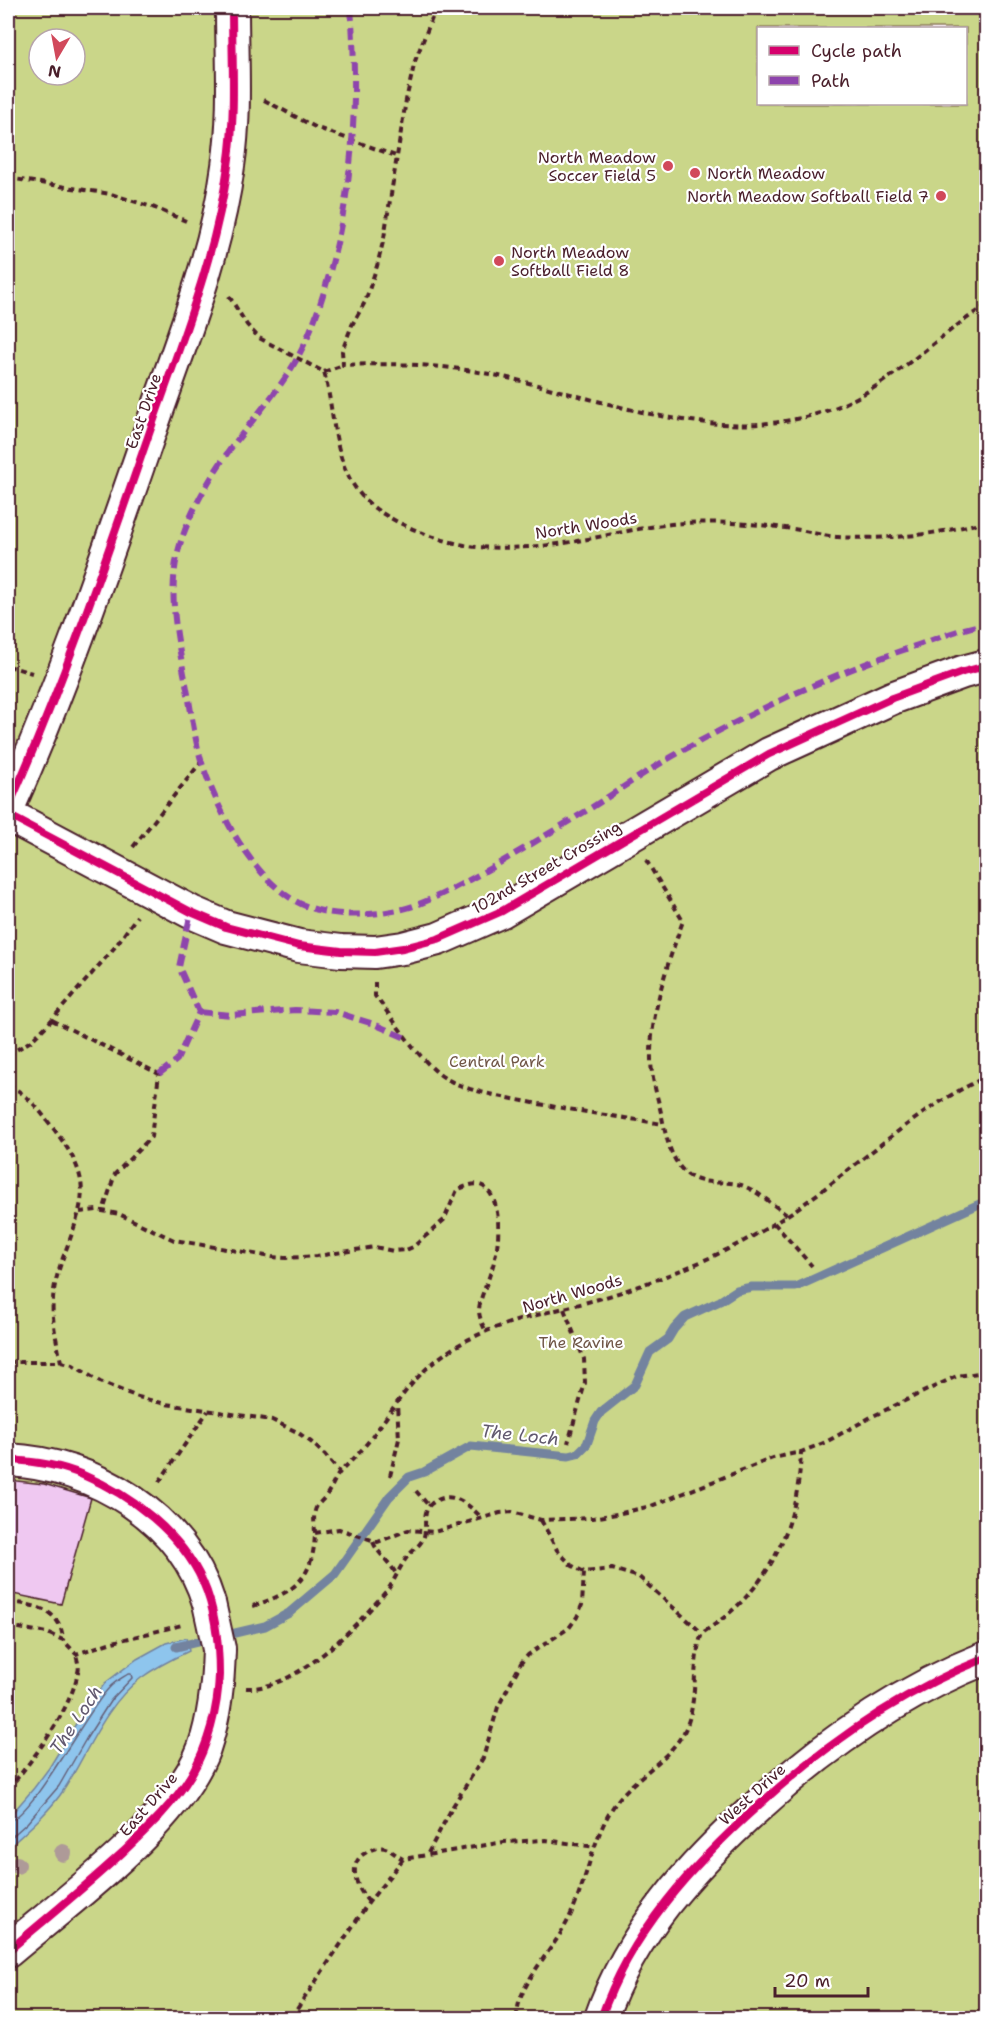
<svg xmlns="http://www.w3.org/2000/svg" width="994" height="2026" font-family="'Shantell Sans',sans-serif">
<rect width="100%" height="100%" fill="#faeefb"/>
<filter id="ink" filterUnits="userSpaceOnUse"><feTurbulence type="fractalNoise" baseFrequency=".0167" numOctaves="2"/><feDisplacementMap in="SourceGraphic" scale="12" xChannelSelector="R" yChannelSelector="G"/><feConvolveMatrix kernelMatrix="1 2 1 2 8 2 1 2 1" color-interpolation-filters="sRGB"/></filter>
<g filter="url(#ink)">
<!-- green -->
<path fill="#cad689" stroke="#8a7a5a" stroke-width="1.5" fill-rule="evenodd" d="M8,8H986V2018H8ZM758,28H966V104H758ZM39,39H75V75H39Z"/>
<!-- water -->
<path fill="#8ec5ed" stroke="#73839f" stroke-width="1.5" d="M186,1638L189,1651C172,1659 156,1667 141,1678C105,1705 88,1752 65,1788C50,1811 28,1830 8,1848V1818L34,1788L49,1768L77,1722L105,1683L137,1659L166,1643Z"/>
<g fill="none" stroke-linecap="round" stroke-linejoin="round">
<!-- shore -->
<path stroke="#656179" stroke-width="1.5" d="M8,1821C32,1818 87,1710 109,1688C114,1682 122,1678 128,1674H131L132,1678L111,1700L86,1739L59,1786L27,1823L8,1840"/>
<!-- stream -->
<polyline stroke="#73839f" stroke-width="9" points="176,1647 265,1626 289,1613 335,1574 389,1497 409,1477 424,1472 471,1446 569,1456 577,1454 587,1444 595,1421 601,1412 635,1385 650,1352 668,1339 674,1329 685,1317 720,1301 737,1290 752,1287 796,1287 986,1201"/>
</g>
<!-- building -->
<polygon fill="#efc8f1" stroke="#4a1f2b" stroke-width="1.5" points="8,1480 44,1484 91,1498 61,1604 8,1593"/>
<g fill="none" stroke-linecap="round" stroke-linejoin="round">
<defs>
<g id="minor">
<path d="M8,808C63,685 106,558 150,431C180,344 216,257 228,166C236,113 232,61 232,8"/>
<polyline points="8,815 191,912 226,927 299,946 341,951 375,952 403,948 438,939 502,911 769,754 892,698 963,672 986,666"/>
<path d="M8,1460C94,1464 183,1517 209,1603"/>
<path d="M8,1951C68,1900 177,1822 204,1748C215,1716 218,1684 219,1649"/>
<path d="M601,2018C630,1933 693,1864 759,1805C827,1743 900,1692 986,1658"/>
</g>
</defs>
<!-- minor casing -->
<use href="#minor" stroke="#4a1f2b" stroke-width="36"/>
<!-- path -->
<g stroke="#4a1f2b" stroke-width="4" stroke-dasharray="6 4.5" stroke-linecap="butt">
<path d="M436,8L415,61L406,100L384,238L377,266L365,302L352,325L342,351L343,365C391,363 437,364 484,373C596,394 707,449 823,412C886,392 931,339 986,306"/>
<polyline points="264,100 315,127 396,156"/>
<polyline points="8,178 111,194 155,208 186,221"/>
<path d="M229,296L247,325L259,338L324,372C337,420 331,476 376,509C401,527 447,544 477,547C511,549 544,547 577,541C612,535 648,525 685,523C721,521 757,524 793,529C808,531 823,536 838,537C889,540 938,535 986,521"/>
<polyline points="324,372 343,365"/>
<polyline points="8,666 32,673"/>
<polyline points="133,847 201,762"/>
<path d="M646,860L683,921C668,962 650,1014 651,1059C651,1078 658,1098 662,1117C666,1137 671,1162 688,1175C702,1186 724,1180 741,1185C758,1191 773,1205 787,1215"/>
<path d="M375,982V996C395,1021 414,1053 439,1074C459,1089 489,1094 513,1099C563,1109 613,1116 663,1124"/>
<polyline points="52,1020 159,1074 151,1137 115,1174 103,1211"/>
<polyline points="8,1055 31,1041 48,1024 115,947 137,916"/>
<path d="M8,1085C29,1095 39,1110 53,1128C93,1180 86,1197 64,1255C59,1268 54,1284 53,1299C51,1319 57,1342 61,1362"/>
<path d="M80,1212L97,1210L119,1214L174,1240L272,1257L286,1258L317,1256L375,1247L393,1251L406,1250L413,1247L444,1220L457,1190C470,1184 481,1180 490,1193C503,1213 499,1252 490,1274C486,1287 480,1297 479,1310C479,1318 483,1325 486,1332"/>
<polyline points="774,1223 812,1266"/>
<polyline points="564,1309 584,1359 585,1383 568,1443"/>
<polyline points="8,1362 61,1362 73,1365 100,1382 138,1397 166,1404 272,1420 297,1432 311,1442 325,1455 339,1472"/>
<polyline points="390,1476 399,1439 397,1404"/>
<polyline points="159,1482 208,1411"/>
<polyline points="416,1491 429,1506"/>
<polyline points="541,1520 557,1550 571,1565 584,1572 612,1569 639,1577 702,1633"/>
<polyline points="315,1533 339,1529 378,1542 408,1530 434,1532 500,1513 512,1512 541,1520 593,1518 617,1514 651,1506 773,1458 801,1452 826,1442 873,1416 942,1383 957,1376 986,1372"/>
<path d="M373,1542C378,1554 390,1562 396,1574"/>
<path d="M8,1601C34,1606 61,1608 63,1640"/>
<path d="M253,1606C294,1592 313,1580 315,1534C315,1525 312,1514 317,1506C321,1501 326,1497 329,1491C333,1485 336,1476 341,1471C349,1463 357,1456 364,1447C387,1419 405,1386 433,1363C485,1318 562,1313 624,1291C684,1271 743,1246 795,1210C859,1166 915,1109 986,1077"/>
<polyline points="8,1626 47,1633 63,1640 76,1654 109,1643 182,1625"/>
<path d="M246,1688C297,1691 358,1624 389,1588C395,1579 399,1569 405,1560C410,1552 419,1547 423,1539C428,1529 421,1512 431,1504C451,1488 468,1504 482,1518"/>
<path d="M8,1789C33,1760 71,1710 78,1672C80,1667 77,1660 76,1654"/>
<polyline points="428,1853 453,1806 483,1758 498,1707 521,1663 528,1655 569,1628 577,1617 582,1605 584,1572"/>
<path d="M369,1902C356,1888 345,1861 369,1851C374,1848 382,1846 388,1849C393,1852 397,1856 403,1859"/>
<polyline points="291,2018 369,1902 403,1859 504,1842 546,1840 595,1847"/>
<path d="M517,2018C516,1989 547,1956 562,1931C586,1892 590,1840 615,1804C634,1777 668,1761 684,1732C699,1703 691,1664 702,1633C768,1592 798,1529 801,1452"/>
</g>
<!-- minor -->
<use href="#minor" stroke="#fff" stroke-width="32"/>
<defs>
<polyline id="minor-bridge" points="209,1603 219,1649"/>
</defs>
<!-- minor-bridge casing -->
<use href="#minor-bridge" stroke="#4a1f2b" stroke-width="36" stroke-linecap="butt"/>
<!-- minor-bridge -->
<use href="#minor-bridge" stroke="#fff" stroke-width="32"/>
<!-- quiet -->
<g stroke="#8e44ad" stroke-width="6" stroke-dasharray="12 6" stroke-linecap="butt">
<path d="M351,8C358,100 354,185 329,275C320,306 310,336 294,364C276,394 252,420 231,448C210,477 189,513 179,548C166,597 179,646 188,694C192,717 195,741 202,763C217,809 249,872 292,899C321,917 360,917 393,911C413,908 432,899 450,890C497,866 541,838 586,811C618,791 649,769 682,751C755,710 832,674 912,647C936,639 961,628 986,624"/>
<polyline points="199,1012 231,1015 295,1010 335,1012 374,1024 408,1039"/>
<polyline points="159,1074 177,1060 199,1012 179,967 191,912"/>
</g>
<defs>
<g id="cycleway">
<path d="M8,808C63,685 106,558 150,431C180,344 216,257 228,166C236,113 232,61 232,8"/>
<polyline points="8,815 191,912 226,927 299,946 341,951 375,952 403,948 438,939 502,911 769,754 892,698 963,672 986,666"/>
<path d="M8,1460C33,1461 60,1465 83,1475C131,1495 181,1533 203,1582C216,1611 219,1644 219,1675C218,1709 208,1746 191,1775C173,1805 147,1829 122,1853C85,1887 46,1919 8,1951"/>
<path d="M601,2018C630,1933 693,1864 759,1805C827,1743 900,1692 986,1658"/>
</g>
</defs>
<!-- cycleway casing -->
<use href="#cycleway" stroke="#fff" stroke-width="11"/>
<!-- cycleway -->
<use href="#cycleway" stroke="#d6006c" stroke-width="8"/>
</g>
<!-- trees -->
<g fill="#ae9a98">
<circle cx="63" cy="1853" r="9"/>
<circle cx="17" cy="1865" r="9"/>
</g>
</g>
<!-- markers -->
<g fill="#d1495b" stroke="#fff" stroke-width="2">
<circle cx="668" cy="166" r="6"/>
<circle cx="695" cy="173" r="6"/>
<circle cx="941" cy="196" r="6"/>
<circle cx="499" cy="261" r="6"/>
</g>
<g text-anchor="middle" stroke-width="4.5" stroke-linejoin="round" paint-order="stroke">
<!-- poi labels -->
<g font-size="16" fill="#4a1f2b" stroke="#fff" text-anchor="end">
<text x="656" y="163">North Meadow<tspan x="656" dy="18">Soccer Field 5</tspan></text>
<text x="707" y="179" text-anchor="start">North Meadow</text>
<text x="929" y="202">North Meadow Softball Field 7</text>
<text x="511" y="258" text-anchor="start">North Meadow<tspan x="511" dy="18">Softball Field 8</tspan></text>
</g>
<!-- street labels -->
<g font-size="16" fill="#4a1f2b" stroke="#fff">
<text transform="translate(143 411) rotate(-71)" y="6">East Drive</text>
<text transform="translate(586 525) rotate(-9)" y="6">North Woods</text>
<text transform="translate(546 867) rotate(-30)" y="6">102nd Street Crossing</text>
<text transform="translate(572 1293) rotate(-16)" y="6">North Woods</text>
<text transform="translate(752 1794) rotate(-42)" y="6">West Drive</text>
<text transform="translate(148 1804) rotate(-49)" y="6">East Drive</text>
</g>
<!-- park labels -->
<g font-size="16" fill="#705647" stroke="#fff">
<text x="497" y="1067">Central Park</text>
<text x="581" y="1348">The Ravine</text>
</g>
<!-- water labels -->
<g font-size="18" font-style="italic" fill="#62596f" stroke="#fff">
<text transform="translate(520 1435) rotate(6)" y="6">The Loch</text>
<text transform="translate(76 1720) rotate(-56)" y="6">The Loch</text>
</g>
</g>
<!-- margin -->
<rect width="994" height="2026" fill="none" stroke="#fff" stroke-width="30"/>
<rect x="15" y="15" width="964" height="1996" fill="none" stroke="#4a1f2b" stroke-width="2" filter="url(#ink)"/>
<!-- legend -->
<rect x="757" y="27" width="210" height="78" fill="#ffffff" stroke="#b7a5aa" stroke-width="1.5"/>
<rect x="769" y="46" width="30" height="9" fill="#d6006c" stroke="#b7a5aa" stroke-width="1.5"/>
<text x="811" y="57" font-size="18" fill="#4a1f2b">Cycle path</text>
<rect x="769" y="76" width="30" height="9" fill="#8e44ad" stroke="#b7a5aa" stroke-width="1.5"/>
<text x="811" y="87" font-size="18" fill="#4a1f2b">Path</text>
<!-- north arrow -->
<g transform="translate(57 57) rotate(190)"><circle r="28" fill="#ffffff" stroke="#b7a5aa" stroke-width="1.5"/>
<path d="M0-4.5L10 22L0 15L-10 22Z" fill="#d1495b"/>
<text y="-9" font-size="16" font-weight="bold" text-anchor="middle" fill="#4a1f2b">N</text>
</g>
<!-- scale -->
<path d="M775 1987v9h93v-9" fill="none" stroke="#4a1f2b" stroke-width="3"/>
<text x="784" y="1987" font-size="18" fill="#4a1f2b" stroke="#ffffff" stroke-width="4.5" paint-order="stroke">20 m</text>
</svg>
